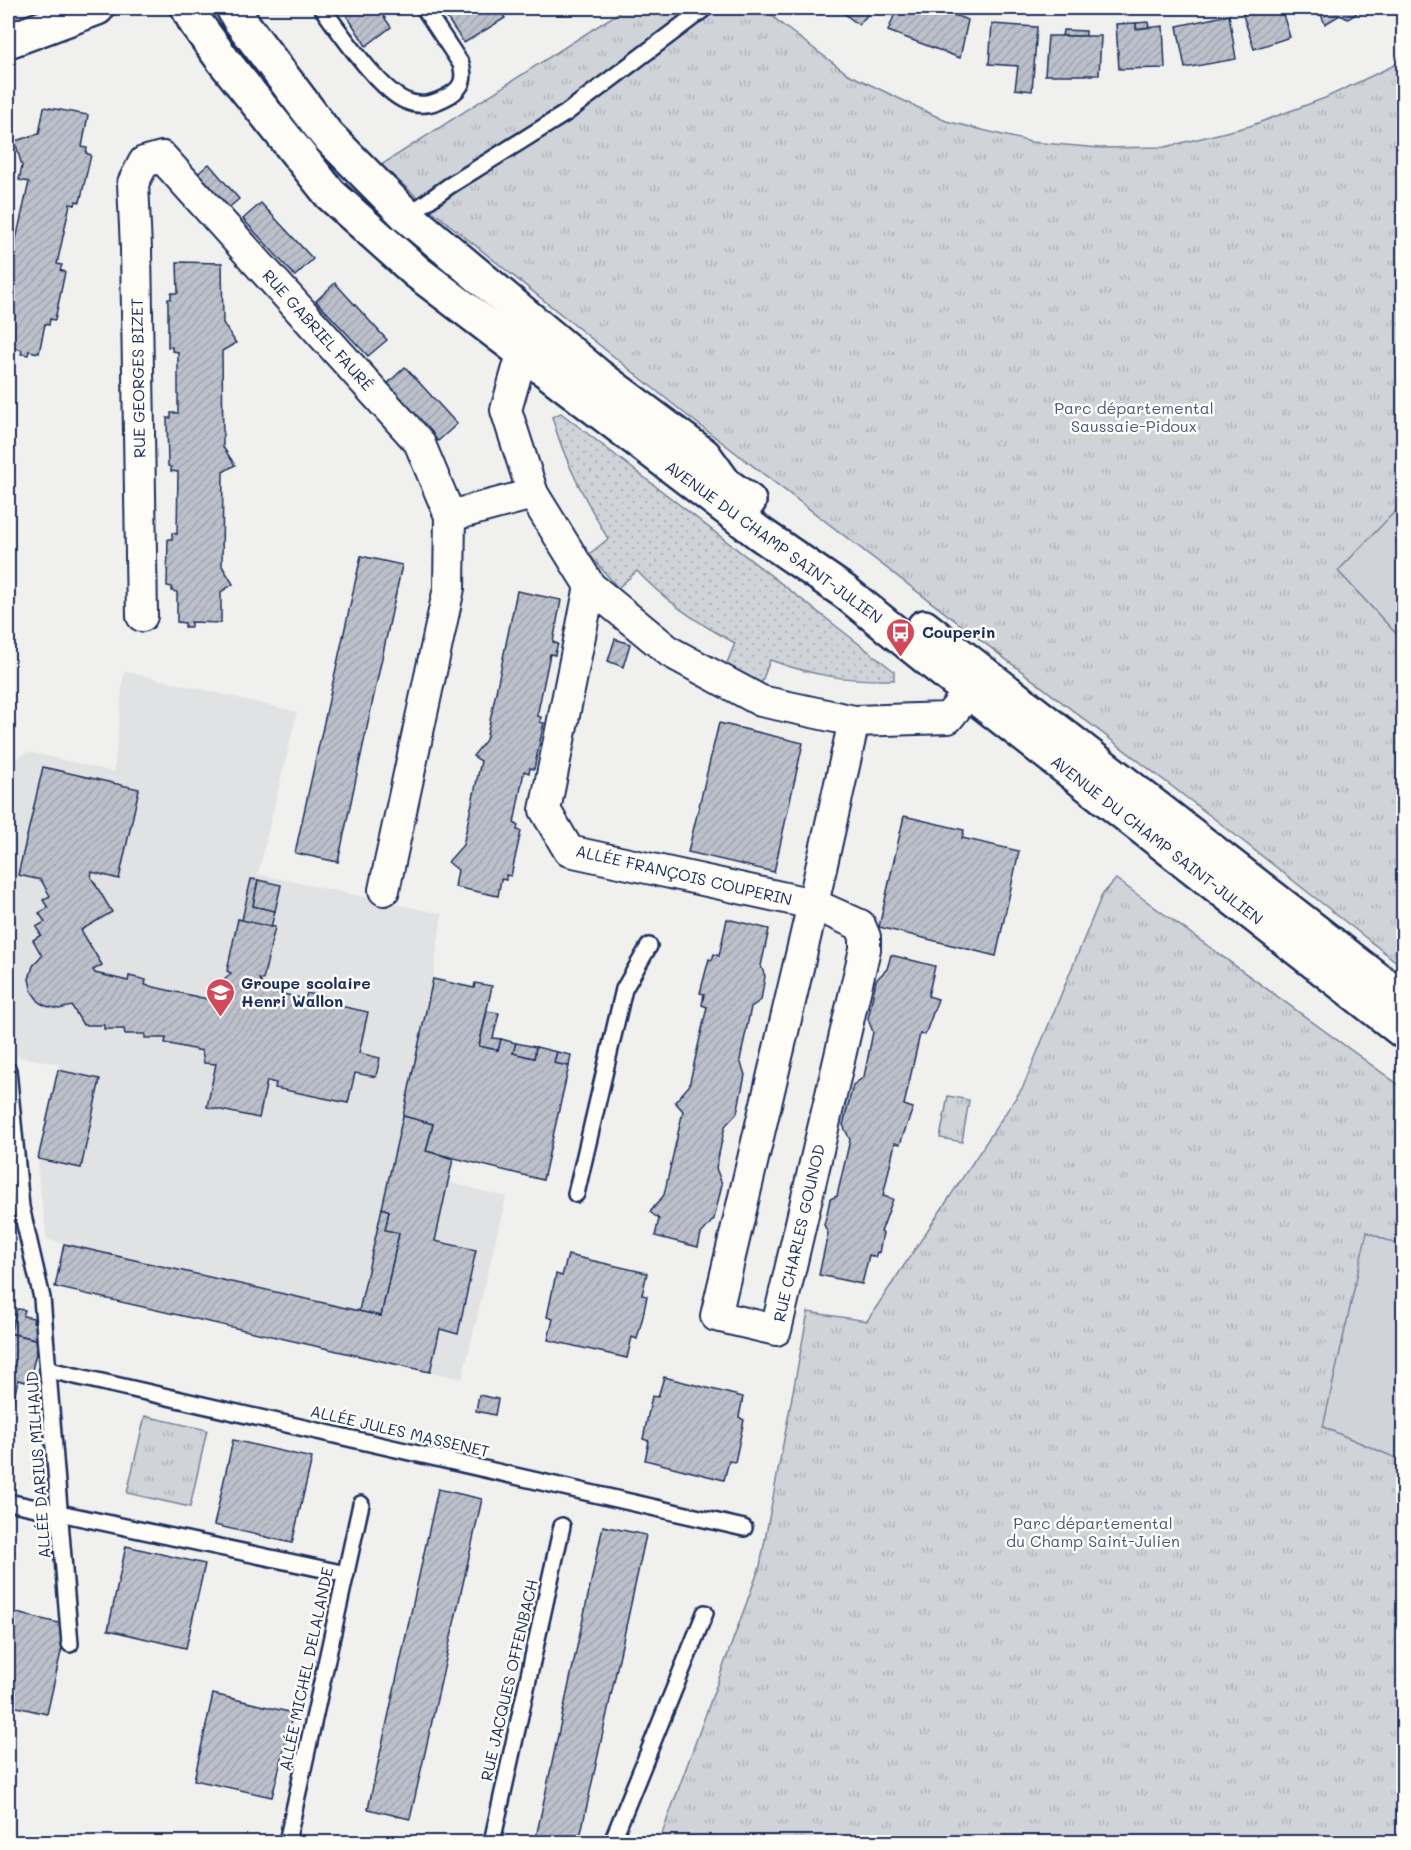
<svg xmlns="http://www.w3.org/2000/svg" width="1411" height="1850" font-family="Mali,sans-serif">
<defs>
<pattern id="grass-dots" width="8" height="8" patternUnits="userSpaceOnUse" patternTransform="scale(1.5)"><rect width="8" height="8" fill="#d0d3d8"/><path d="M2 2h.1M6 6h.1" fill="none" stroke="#b2b5bc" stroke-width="1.8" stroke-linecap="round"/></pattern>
<pattern id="park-tufts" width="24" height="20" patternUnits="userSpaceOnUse" patternTransform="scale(1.5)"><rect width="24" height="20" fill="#d0d3d8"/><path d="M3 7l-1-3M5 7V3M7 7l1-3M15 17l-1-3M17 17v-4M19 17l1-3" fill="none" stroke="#b2b5bc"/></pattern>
<pattern id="building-hatch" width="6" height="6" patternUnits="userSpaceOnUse" patternTransform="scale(1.5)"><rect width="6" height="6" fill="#bbc0ca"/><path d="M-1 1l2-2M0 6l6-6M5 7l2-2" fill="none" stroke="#a0a5b0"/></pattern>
</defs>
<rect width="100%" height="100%" fill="#f0f0ee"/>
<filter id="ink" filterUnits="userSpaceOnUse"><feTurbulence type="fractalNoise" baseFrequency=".0167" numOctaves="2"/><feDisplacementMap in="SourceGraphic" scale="12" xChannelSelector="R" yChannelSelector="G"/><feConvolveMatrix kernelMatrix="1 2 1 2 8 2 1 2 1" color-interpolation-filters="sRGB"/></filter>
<g filter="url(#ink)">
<!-- built -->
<polygon fill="#e0e2e3" points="124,671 297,712 258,874 442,914 433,979 403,1116 433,1124 426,1151 453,1159 448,1182 506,1197 462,1379 55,1287 64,1244 47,1239 38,1174 38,1159 59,1064 17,1056 8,933 8,767 13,760 28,752 114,772"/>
<!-- grass -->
<path fill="url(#grass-dots)" stroke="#76819b" stroke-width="1.5" d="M561,413L894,671V680C847,681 814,676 770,660L761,684L742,677L725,668L735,643C699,624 665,601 637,571L618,588L589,554L608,539C584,497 565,463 552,417Z"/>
<!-- park -->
<g fill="url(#park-tufts)" stroke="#76819b" stroke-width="1.5">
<polygon points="626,8 763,8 785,27 848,74 946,121 1031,142 1100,148 1165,147 1250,126 1325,98 1403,61 1403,967 1225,827 689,417 435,213 381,165"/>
<polygon points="1116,879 1403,1088 1403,1842 659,1842 760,1566 808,1312 867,1321 1023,1087 1102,895"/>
<polygon points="948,1096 969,1100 962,1142 940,1138"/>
<polygon points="145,1416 207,1430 190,1507 127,1493"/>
</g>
<!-- pitch -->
<g fill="#d0d3d8" stroke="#76819b" stroke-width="1.5">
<polygon points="1403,503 1403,641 1338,571"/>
<polygon points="1367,1232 1403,1247 1403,1461 1323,1427"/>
</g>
<!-- building -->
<g fill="url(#building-hatch)" stroke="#1b2f5e" stroke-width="1.5">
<polygon points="342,8 378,8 391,27 366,46"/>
<polygon points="440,8 499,8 505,18 464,43"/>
<polygon points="837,8 873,8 859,25"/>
<polygon points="897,8 934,8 968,20 960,58 888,31"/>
<polygon points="1247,8 1281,8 1290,37 1254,49 1241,9"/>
<polygon points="1318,8 1358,8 1356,14 1348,19 1340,15 1325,24"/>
<polygon points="1229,15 1236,59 1185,68 1177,26"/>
<polygon points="1148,22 1149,27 1136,29 1136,23"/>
<polygon points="1136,23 1136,29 1163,26 1165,68 1119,69 1116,24"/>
<polygon points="992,24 1037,27 1032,91 1015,89 1018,66 989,64"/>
<polygon points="1063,30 1086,31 1086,36 1062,36"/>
<polygon points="1048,36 1101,36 1099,75 1045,75"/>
<polygon points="44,107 88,115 82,147 87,148 86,153 91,155 80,202 76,201 75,205 70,204 57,264 62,265 60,270 65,272 55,320 50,319 49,325 45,324 39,353 29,351 28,355 21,354 22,350 8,346 8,255 13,253 29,182 19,180 22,166 15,141 39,134"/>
<polygon points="209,164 239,199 226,210 194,177"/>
<polygon points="261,203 313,259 295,276 243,219"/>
<polygon points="177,262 222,263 223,323 236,343 222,351 223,447 235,465 223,472 222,566 233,584 221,592 221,623 191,622 191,627 185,627 185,623 177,622 177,592 172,591 172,587 167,586 168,539 172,539 172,533 177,534 178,472 171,471 171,467 168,466 167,418 171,418 171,413 178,413 178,352 172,351 172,347 168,347 168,299 171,299 171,293 178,293"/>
<polygon points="335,283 387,340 368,356 316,301"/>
<polygon points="405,367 457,424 438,441 386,385"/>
<polygon points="361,556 402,565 338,862 295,853"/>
<polygon points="517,591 561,600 553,642 558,644 556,650 555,655 550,654 537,716 541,717 540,722 544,723 534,769 530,768 529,773 524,771 514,823 518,825 517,830 521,831 511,876 506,875 506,880 501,879 498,896 455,887 458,870 448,862 463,845 481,761 473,756 486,740"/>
<polygon points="615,639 630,644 623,667 608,661"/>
<polygon points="719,723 803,743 774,872 688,852"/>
<polygon points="43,767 139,789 119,879 92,872 91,877 112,912 81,930 102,965 93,970 95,973 128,981 129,976 146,980 145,985 216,1001 218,986 231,973 227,971 238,919 275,927 263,980 259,979 265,990 305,999 307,993 332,998 331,1004 368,1012 359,1053 380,1058 376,1077 355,1073 348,1103 275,1088 276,1083 267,1081 259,1118 207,1107 216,1064 204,1063 202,1051 165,1043 166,1038 145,1038 145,1034 125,1034 124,1029 104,1029 104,1025 83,1025 72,1006 59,1009 46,1006 40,1003 32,992 29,979 33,966 42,956 33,940 41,935 36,927 45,922 39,913 48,908 43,900 50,896 41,880 18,875"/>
<polygon points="904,816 964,830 962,838 1019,851 996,956 879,927"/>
<polygon points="251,879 258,880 253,906 275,911 271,927 242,920"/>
<polygon points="258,880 281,885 275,911 253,906"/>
<polygon points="727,919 769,929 761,966 765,976 761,1000 751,1007 740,1060 745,1075 737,1113 725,1126 716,1168 722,1184 714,1219 701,1234 698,1247 655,1236 659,1219 650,1212 664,1195 683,1111 675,1102 689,1086 707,1007 702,1005 704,994 700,993 709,959 712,960 714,954 719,956"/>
<polygon points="891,955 935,966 928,996 938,999 925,1035 920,1034 904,1105 913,1108 900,1144 895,1143 883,1196 893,1199 881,1232 883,1233 879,1253 877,1252 875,1257 869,1255 862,1284 819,1275 828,1233 824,1225 827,1214 830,1199 837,1196 850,1140 843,1125 853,1085 864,1077 873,1032 868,1019 876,980 887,969"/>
<polygon points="433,979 474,988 475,983 492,986 479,1046 498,1050 501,1039 516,1043 513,1053 534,1058 536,1047 557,1052 554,1063 569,1066 543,1180 426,1151 433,1124 403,1116"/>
<polygon points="487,1011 499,1013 493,1038 501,1039 498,1050 479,1046"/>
<polygon points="516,1043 536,1047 534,1058 513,1053"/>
<polygon points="557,1052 571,1055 569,1066 554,1063"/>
<polygon points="58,1070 100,1079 81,1168 38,1159"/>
<polygon points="403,1116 433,1124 426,1151 453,1159 435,1241 476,1250 458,1334 440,1329 430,1372 55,1287 64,1244 381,1316 399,1233 385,1230 389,1211 382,1208"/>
<polygon points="382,1208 389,1211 385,1230 399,1233 381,1316 359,1311"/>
<polygon points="568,1255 647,1273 642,1295 647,1296 643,1316 637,1339 632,1337 627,1358 548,1340 553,1319 547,1317 556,1274 562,1276"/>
<polygon points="17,1309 25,1310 23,1316 34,1318 33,1322 40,1327 39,1340 10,1333"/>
<polygon points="8,1333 39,1340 29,1383 18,1380 8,1425"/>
<polygon points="664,1377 743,1397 739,1417 744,1420 735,1462 729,1461 724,1480 645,1460 649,1441 643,1439 652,1396 658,1397"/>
<polygon points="479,1395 498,1399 495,1415 476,1411"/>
<polygon points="233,1440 312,1458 292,1543 214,1525"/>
<polygon points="438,1489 482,1499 410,1819 368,1809"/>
<polygon points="603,1526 646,1535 579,1842 535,1842"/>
<polygon points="126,1546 205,1564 186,1648 108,1630"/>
<polygon points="8,1611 67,1625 47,1714 8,1705"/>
<polygon points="213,1694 293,1713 272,1797 194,1780"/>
<polygon points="367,1835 398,1842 366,1842"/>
</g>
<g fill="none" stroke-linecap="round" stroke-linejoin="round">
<defs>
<g id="lane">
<path d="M322,8C340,32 379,90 406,101C422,108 436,103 450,95C463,87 465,78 461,64L424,8"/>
<polyline points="407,216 449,186 566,113 705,8"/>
<polyline points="8,1070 21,1207 42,1298 70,1644"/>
<polyline points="576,1194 624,989 649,946"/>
<polyline points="49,1370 744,1528"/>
<polyline points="8,1502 346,1574"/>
<polyline points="287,1842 361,1504"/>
<polyline points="492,1842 562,1526"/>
<polyline points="612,1842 705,1613"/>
</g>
<g id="street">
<polyline points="522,354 506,410 533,494 590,586 670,652 761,701 854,721 948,718 969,692"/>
<polyline points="450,516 533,494"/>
<polyline points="590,586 545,810 569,851 813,904 854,721"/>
<polyline points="142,616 136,249 133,183 144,162 162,157 419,442 450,516 449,588 384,890"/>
<polygon points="813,904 860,925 865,937 865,949 776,1330 716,1316"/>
</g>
<g id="secondary">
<polyline points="188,8 196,23 223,60 330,194 417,272 759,533 845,592 969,692 1404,1032"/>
<polyline points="233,8 239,19 326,134 407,216 598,376 704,455 725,484 749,501"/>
<polyline points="8,41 97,8"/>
<polyline points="924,627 1404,1000"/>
</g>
</defs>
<!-- lane casing -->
<use href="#lane" stroke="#1b2f5e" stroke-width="20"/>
<!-- street casing -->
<use href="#street" stroke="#1b2f5e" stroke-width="34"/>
<!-- secondary casing -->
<use href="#secondary" stroke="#1b2f5e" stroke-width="38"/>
<!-- lane -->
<use href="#lane" stroke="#fdfcf7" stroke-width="15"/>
<!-- street -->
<use href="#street" stroke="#fdfcf7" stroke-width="30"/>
<!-- secondary -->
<use href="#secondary" stroke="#fdfcf7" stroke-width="33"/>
</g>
</g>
<!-- icons -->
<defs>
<symbol id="bus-pin" viewBox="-11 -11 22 30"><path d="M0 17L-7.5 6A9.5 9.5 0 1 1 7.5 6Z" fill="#d1495b" stroke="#fdfcf7"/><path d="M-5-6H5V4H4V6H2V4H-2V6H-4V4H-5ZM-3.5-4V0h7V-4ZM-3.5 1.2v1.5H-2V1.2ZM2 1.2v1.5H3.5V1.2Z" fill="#fff"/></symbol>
<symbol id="school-pin" viewBox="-11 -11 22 30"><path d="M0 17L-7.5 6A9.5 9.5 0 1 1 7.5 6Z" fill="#d1495b" stroke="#fdfcf7"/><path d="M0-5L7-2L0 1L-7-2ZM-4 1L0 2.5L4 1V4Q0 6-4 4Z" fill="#fff"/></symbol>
</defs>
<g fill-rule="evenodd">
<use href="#bus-pin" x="884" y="616" width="33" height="45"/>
<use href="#school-pin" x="204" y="976" width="33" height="45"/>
</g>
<g text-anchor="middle" stroke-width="5" stroke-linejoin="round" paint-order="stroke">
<!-- street labels -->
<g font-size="16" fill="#1b2f5e" stroke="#fdfcf7">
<text transform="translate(318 330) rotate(48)" y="6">RUE GABRIEL FAURÉ</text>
<text transform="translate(138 378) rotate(-91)" y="6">RUE GEORGES BIZET</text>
<text transform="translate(774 542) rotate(36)" y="6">AVENUE DU CHAMP SAINT-JULIEN</text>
<text transform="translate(1157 840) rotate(38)" y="6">AVENUE DU CHAMP SAINT-JULIEN</text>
<text transform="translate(684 875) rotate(13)" y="6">ALLÉE FRANÇOIS COUPERIN</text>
<text transform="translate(799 1233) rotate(-77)" y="6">RUE CHARLES GOUNOD</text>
<text transform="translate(400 1431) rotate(13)" y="6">ALLÉE JULES MASSENET</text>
<text transform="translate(38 1465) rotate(-94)" y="6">ALLÉE DARIUS MILHAUD</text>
<text transform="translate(306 1669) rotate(-78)" y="6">ALLÉE MICHEL DELALANDE</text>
<text transform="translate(509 1680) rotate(-77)" y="6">RUE JACQUES OFFENBACH</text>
</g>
<!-- park labels -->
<g font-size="16" fill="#48587c" stroke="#fdfcf7">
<text x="1134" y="414">Parc départemental<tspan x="1134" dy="18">Saussaie-Pidoux</tspan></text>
<text x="1093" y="1529">Parc départemental<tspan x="1093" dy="18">du Champ Saint-Julien</tspan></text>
</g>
<!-- poi labels -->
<g font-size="16" font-weight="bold" fill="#1b2f5e" stroke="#fdfcf7" text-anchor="start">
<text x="922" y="638">Couperin</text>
<text x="241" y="989">Groupe scolaire<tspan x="241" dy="18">Henri Wallon</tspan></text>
</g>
</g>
<!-- margin -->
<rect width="1411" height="1850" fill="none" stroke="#fdfcf7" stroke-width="30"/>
<rect x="15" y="15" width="1381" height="1820" fill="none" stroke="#1b2f5e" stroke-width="2" filter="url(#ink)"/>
</svg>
